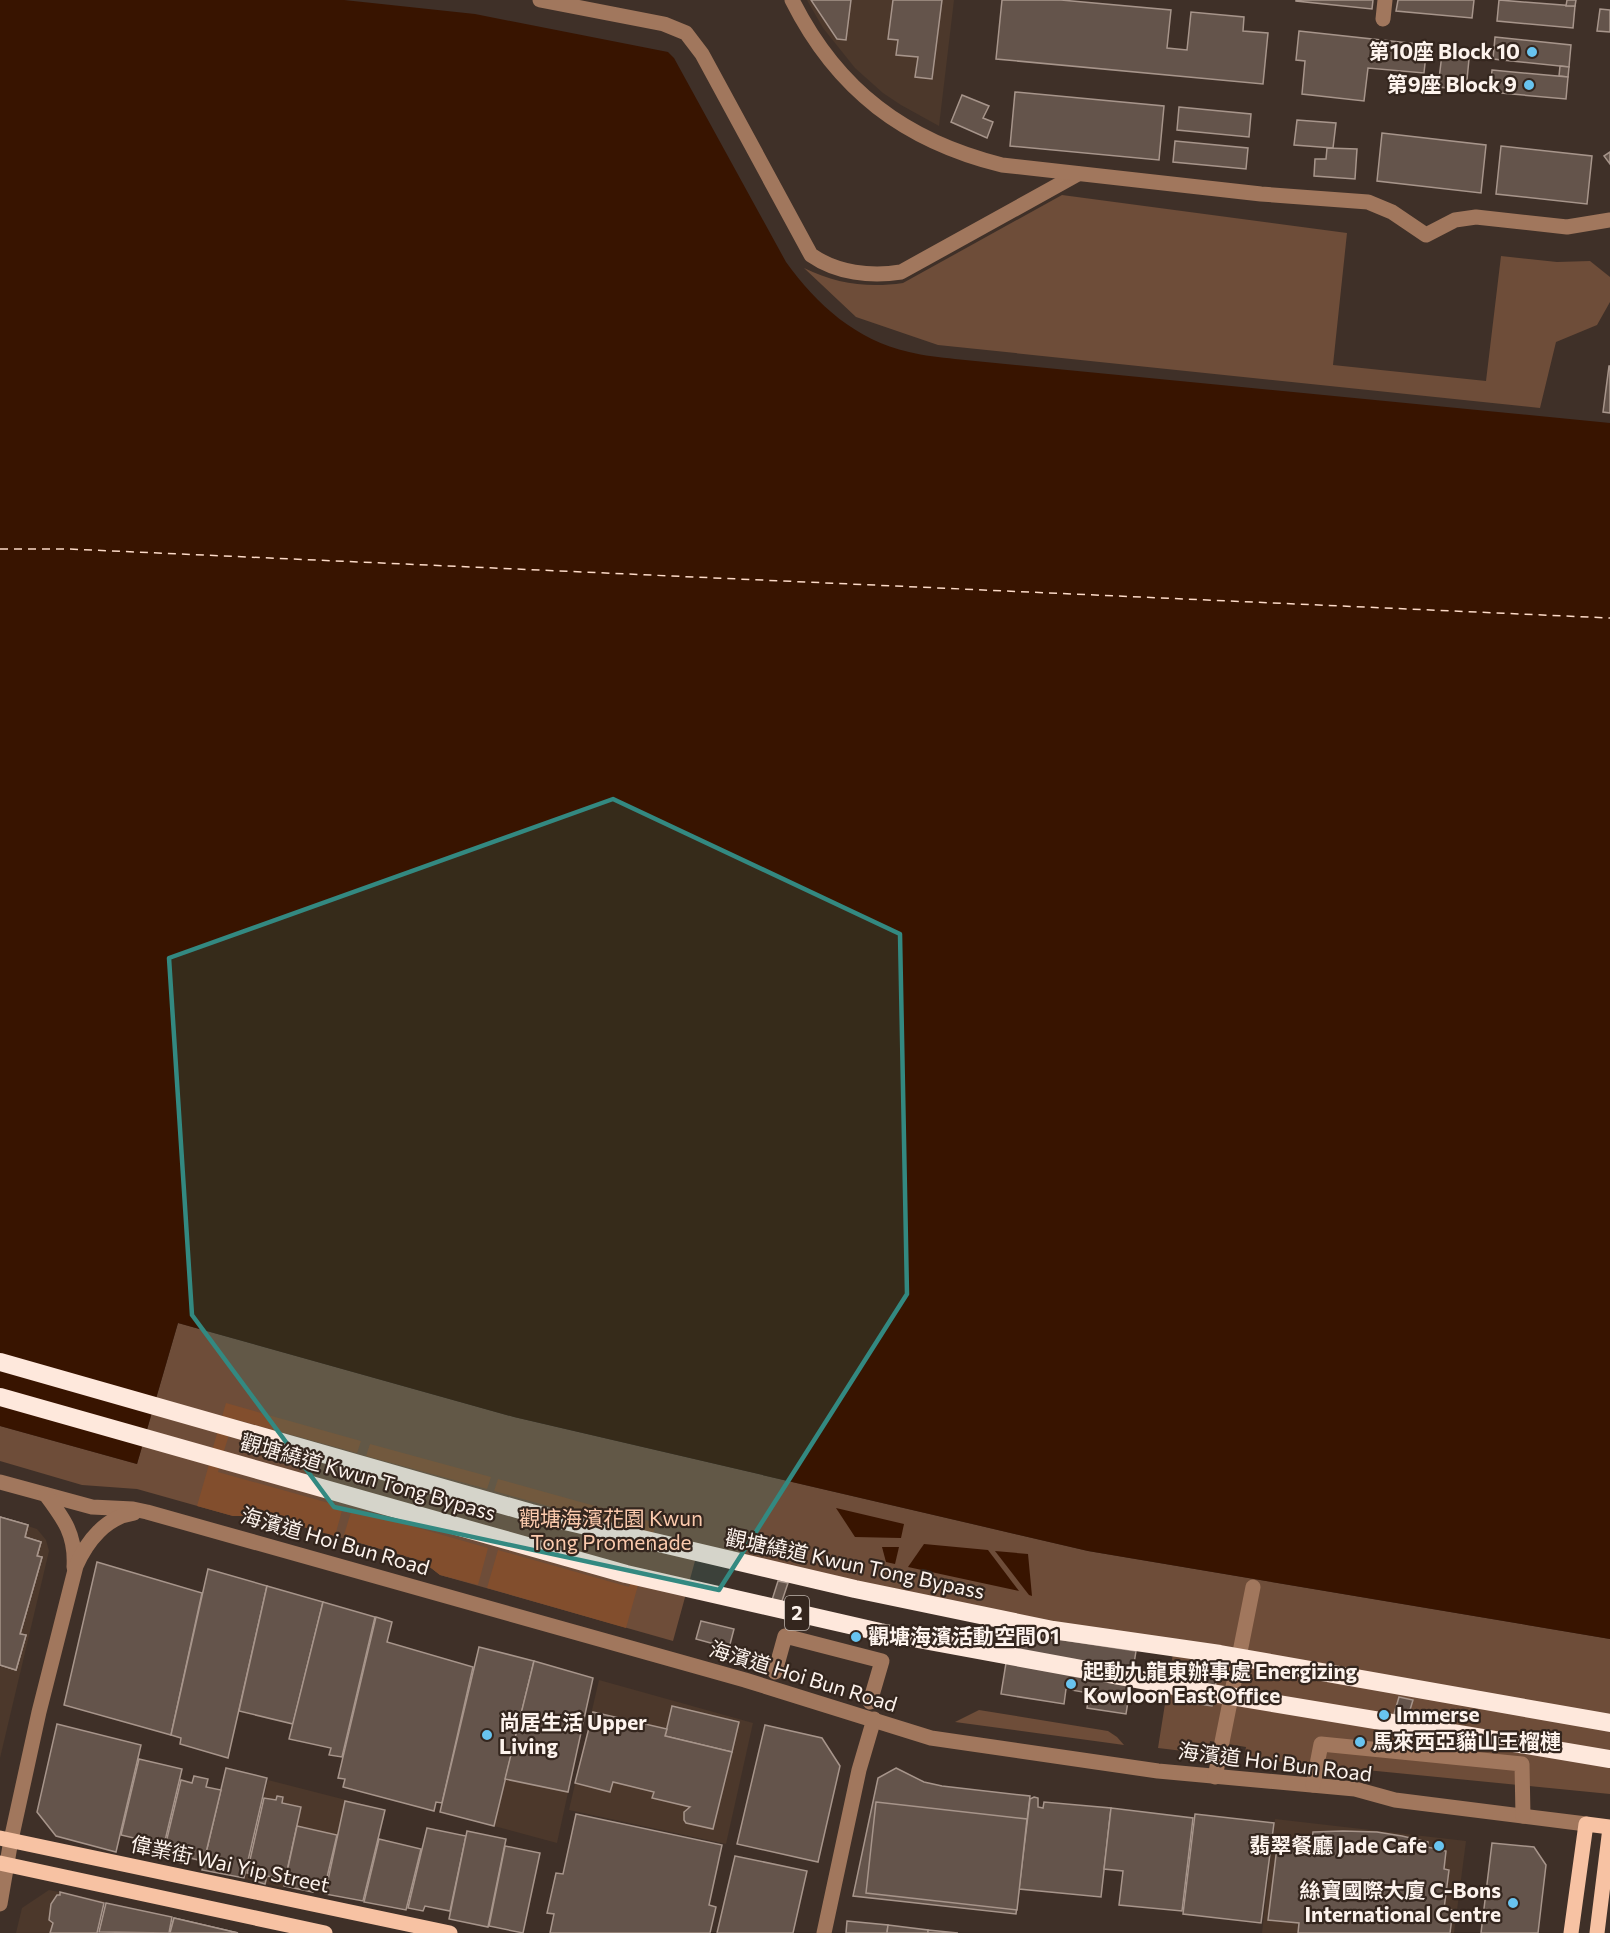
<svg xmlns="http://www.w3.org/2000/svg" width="1610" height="1933" font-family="Commissioner,'Noto Sans TC',sans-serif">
<rect width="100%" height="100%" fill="#3f3028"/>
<!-- built -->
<g fill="#4c382b">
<polygon points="807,0 954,0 939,126 901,105 883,93 855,68 823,28"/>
<polygon points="0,1517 37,1529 46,1540 49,1551 0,1758"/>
<polygon points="534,1661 593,1678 557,1843 494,1826"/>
<polygon points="599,1680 753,1723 726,1844 569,1810"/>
<polygon points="268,1780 385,1810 363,1901 325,1894 334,1848 323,1894 284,1886 283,1888 245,1879"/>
<polygon points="1275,1819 1466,1841 1454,1933 1262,1933"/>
<polygon points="49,1890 104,1901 97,1933 16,1933 22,1908"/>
</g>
<!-- green -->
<g fill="#6e4d39">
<path d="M1062,195L1347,233L1333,365L1486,381L1501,256L1557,262L1590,261L1610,277V302L1597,325L1556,342L1540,408L938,345L856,317L804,268C836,284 868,288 903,283Z"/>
<polygon points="178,1323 514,1417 1088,1551 1610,1639 1610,1794 1244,1758 1246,1747 1210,1741 1208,1754 1158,1748 1174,1647 698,1550 673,1641 440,1575 422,1561 265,1516 233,1516 137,1489 82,1485 0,1461 0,1426 137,1464"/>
<polygon points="979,1710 1108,1731 1117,1737 1124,1745 955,1722"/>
</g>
<!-- forest -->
<g fill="#824e2d">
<polygon points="226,1403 361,1441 357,1453 234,1419 222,1457 211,1454"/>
<polygon points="370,1444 491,1477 487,1489 366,1456"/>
<polygon points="210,1461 220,1465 218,1472 343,1507 335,1536 265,1516 233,1516 197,1506"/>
<polygon points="498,1479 656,1523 649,1549 645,1533 494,1491"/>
<polygon points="352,1509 488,1548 478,1585 440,1575 422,1561 343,1538"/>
<polygon points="498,1550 629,1587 635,1569 642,1571 626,1628 487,1588"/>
</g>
<!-- water -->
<g fill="#381400">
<path d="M0,0H344L475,14L668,52L674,58L786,262C817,305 856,340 909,352C924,356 940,357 955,359L1610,423V1639L1088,1551L514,1417L178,1323L137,1464L0,1426Z"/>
<polygon points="836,1508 904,1524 901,1538 855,1537"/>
<polygon points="924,1544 988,1550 1019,1591 908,1567"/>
<polygon points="882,1547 899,1547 895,1564 886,1562"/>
<polygon points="995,1551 1028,1554 1032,1596 1029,1595"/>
</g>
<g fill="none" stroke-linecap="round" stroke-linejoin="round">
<!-- ferry -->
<polyline stroke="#fcdac7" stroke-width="1.5" stroke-dasharray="8 6" stroke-linecap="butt" points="0,549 68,549 1610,618"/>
</g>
<!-- building -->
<g fill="#64544b" stroke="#a7958b" stroke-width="1.5">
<polygon points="811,0 851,0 846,40 837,39"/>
<polygon points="893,0 942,0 932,79 915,77 918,57 896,55 898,40 888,39"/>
<polygon points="1002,0 1061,0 1171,10 1167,48 1187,50 1191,12 1244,17 1243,31 1268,33 1263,84 996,59"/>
<polygon points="1296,0 1373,0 1372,9 1296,1"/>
<polygon points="1398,0 1474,0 1472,18 1396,11"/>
<polygon points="1499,0 1575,6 1573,28 1497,21"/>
<polygon points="1567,0 1576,0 1575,6 1566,6"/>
<polygon points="1600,9 1610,10 1610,32 1597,31"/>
<polygon points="1299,31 1427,45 1424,73 1368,68 1364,101 1302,94 1305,61 1296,60"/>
<polygon points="1495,37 1571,45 1569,67 1493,59"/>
<polygon points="1443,46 1470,49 1466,90 1438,87"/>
<polygon points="1560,66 1569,67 1568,77 1559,76"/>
<polygon points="1492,70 1568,77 1566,99 1490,92"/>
<polygon points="1015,92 1164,106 1159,160 1010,146"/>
<polygon points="962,95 989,106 983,118 993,122 987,138 951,122"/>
<polygon points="1179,107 1251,114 1249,137 1177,130"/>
<polygon points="1297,120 1336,123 1333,148 1294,145"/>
<polygon points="1382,133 1486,145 1481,193 1377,181"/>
<polygon points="1175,141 1248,148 1246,169 1173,162"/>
<polygon points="1501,146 1592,156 1587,204 1496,194"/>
<polygon points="1327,148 1357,149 1355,179 1314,176 1315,159 1326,159"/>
<polygon points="1610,152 1610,164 1604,156"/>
<polygon points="1609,366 1610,366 1610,413 1603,412"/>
<polygon points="0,1517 28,1525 25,1537 41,1542 37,1556 42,1557 20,1634 26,1635 16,1670 0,1665"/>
<polygon points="0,1517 28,1525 25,1537 41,1542 37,1556 42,1557 20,1634 26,1635 16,1670 0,1665"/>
<polygon points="97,1562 202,1593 171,1735 64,1705"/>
<polygon points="208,1569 267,1586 228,1758 180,1744 181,1738 171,1735"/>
<polygon points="778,1581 788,1583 782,1601 772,1600"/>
<polygon points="267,1586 323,1602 293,1724 239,1711"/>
<polygon points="323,1602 375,1617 342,1757 329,1755 331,1748 289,1739"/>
<polygon points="376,1617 392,1622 387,1642 473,1667 442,1803 436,1802 434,1811 343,1787 345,1779 338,1778"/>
<polygon points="701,1621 734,1629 729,1648 696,1639"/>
<polygon points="1011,1632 1136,1651 1126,1714 1087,1708 1089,1693 1066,1689 1064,1704 1001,1694"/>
<polygon points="1196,1643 1222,1647 1212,1706 1186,1702"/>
<polygon points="479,1647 534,1661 494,1826 440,1812"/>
<polygon points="534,1661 593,1678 568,1792 505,1779"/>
<polygon points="1399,1697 1413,1700 1406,1723 1392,1721"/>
<polygon points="672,1706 739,1722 732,1752 665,1736"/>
<polygon points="593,1712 667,1729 665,1736 732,1752 713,1829 686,1823 684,1820 684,1812 690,1807 652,1798 654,1792 613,1782 610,1792 575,1783"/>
<polygon points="57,1724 141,1745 116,1852 56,1836 37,1812"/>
<polygon points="765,1725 822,1738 840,1766 818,1862 737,1844"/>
<polygon points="139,1759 182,1769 164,1845 121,1835"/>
<polygon points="226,1768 267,1778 244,1878 202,1870"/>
<polygon points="896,1768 924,1782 942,1786 1030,1796 1016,1914 853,1896 878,1778"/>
<polygon points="194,1776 208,1779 206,1787 221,1790 204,1861 189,1858 188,1865 174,1861 176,1854 164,1851 181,1780 192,1783"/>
<polygon points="277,1796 283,1797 282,1803 301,1807 285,1880 267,1876 265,1884 258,1882 259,1876 247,1873 264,1798 276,1800"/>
<polygon points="1034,1797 1038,1798 1038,1807 1043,1808 1044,1802 1111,1808 1101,1897 1019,1889 1030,1799"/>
<polygon points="345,1801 385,1810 363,1901 325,1894"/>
<polygon points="876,1802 1027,1819 1017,1910 866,1893"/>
<polygon points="1111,1808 1193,1818 1182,1911 1119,1905 1123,1871 1104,1869"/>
<polygon points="576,1814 722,1845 709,1905 716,1907 710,1933 550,1933 554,1914 547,1913 556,1873 563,1874"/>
<polygon points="1195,1814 1274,1823 1261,1923 1183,1914"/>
<polygon points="297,1826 337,1835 324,1890 317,1888 319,1879 316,1878 313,1892 284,1886"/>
<polygon points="427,1828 466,1836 450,1911 425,1906 423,1911 408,1908"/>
<polygon points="467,1831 506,1839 488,1927 449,1919"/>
<polygon points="1343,1831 1377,1832 1402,1836 1428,1842 1427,1847 1446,1851 1444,1869 1449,1870 1444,1909 1453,1910 1450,1933 1298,1933 1299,1923 1268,1920 1277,1847 1311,1851 1313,1832"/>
<polygon points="379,1839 421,1849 406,1910 364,1902"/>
<polygon points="1492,1843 1534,1847 1546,1865 1538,1933 1481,1933"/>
<polygon points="505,1846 540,1853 523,1933 489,1926"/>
<polygon points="735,1856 807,1871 793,1933 717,1933"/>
<polygon points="60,1892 104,1903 97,1933 50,1933 53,1923 49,1920 51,1904 57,1895 60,1895"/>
<polygon points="106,1903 172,1917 169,1933 99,1932"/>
<polygon points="174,1918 238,1933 170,1933"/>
<polygon points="174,1918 238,1933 170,1933"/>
<polygon points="847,1921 888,1925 887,1933 846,1933"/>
<polygon points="888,1925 928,1930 928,1933 887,1933"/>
<polygon points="928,1930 958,1933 928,1933"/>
</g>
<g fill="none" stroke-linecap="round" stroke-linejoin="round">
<!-- minor -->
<g stroke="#a1775d" stroke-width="15">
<path d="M540,0L664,24L686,33L702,54L811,255C837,273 871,277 901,272L1078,174"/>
<path d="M792,0C837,90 905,141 1002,165L1261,194L1368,202L1392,212L1426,235L1455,220L1476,217L1567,227L1610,220"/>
<polyline points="1383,19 1385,0"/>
<polyline points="0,1482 92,1507 133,1509 147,1512 745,1680 931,1738 1158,1771 1355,1789 1395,1800 1586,1824"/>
<path d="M46,1495C64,1519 76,1535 74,1567"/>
<polyline points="775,1672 785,1636 882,1661 870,1702"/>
<polyline points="1215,1777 1253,1587"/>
<polyline points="1313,1785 1321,1744 1522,1764 1523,1816"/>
<path d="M0,1904L11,1840L39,1712L76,1566C87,1541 106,1517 134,1513"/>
<polyline points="824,1933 859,1770 874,1719"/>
</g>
<!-- major -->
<g stroke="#f7c2a3" stroke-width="15">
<polyline points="0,1838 450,1933"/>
<polyline points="0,1863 325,1933"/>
<polyline points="1571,1933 1586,1824 1610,1827"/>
<polyline points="1597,1933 1610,1828"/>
</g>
<!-- highway-bridge -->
<g stroke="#fee8dc" stroke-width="18">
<polyline points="0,1362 531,1513 855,1589 1053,1630 1220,1654 1610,1723"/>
<polyline points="0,1397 626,1574 880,1632 1212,1693 1610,1759"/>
</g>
</g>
<!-- marked area -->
<path fill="#338981" fill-opacity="0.2" stroke="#338981" stroke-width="4.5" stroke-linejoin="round" d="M613,799L900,934L907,1294L719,1590L334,1507L192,1315L169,958Z"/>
<!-- markers -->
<g fill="#68c4f0" stroke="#34261e" stroke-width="2">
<circle cx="1532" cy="52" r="6"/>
<circle cx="1529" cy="85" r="6"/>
<circle cx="856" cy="1637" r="6"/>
<circle cx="1071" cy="1684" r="6"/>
<circle cx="1384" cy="1715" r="6"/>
<circle cx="487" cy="1735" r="6"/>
<circle cx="1360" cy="1742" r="6"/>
<circle cx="1439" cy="1846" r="6"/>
<circle cx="1513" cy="1903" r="6"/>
</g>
<g text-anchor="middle" stroke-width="4.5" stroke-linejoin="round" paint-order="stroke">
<!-- shield labels -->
<rect fill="#34261e" stroke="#c1b6af" stroke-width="1.5" x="785" y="1596" width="24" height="34" rx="4.5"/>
<g font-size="20" font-weight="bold" fill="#fdf3ed">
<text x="797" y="1620">2</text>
</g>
<!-- poi labels -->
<g font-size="21" font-weight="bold" fill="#fdf3ed" stroke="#34261e" text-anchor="start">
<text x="1520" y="59" text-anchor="end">第10座 Block 10</text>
<text x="1517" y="92" text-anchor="end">第9座 Block 9</text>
<text x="868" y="1644">觀塘海濱活動空間01</text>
<text x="1083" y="1679">起動九龍東辦事處 Energizing<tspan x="1083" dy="24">Kowloon East Office</tspan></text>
<text x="1396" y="1722">Immerse</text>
<text x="499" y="1730">尚居生活 Upper<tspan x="499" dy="24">Living</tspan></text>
<text x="1372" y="1749">馬來西亞貓山王榴槤</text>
<text x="1427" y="1853" text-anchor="end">翡翠餐廳 Jade Cafe</text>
<text x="1501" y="1898" text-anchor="end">絲寶國際大廈 C-Bons<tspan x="1501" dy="24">International Centre</tspan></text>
</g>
<!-- street labels -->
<g font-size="21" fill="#fdf3ed" stroke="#34261e">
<text transform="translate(368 1478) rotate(16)" y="7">觀塘繞道 Kwun Tong Bypass</text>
<text transform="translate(335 1542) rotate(16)" y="7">海濱道 Hoi Bun Road</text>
<text transform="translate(855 1565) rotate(12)" y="7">觀塘繞道 Kwun Tong Bypass</text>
<text transform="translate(803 1677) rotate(17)" y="7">海濱道 Hoi Bun Road</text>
<text transform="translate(1275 1763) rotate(7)" y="7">海濱道 Hoi Bun Road</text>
<text transform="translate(230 1865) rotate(12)" y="7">偉業街 Wai Yip Street</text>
</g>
<!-- park labels -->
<g font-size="21" fill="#fccaad" stroke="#34261e">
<text x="611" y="1526">觀塘海濱花園 Kwun<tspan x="611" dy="24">Tong Promenade</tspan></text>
</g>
</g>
</svg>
